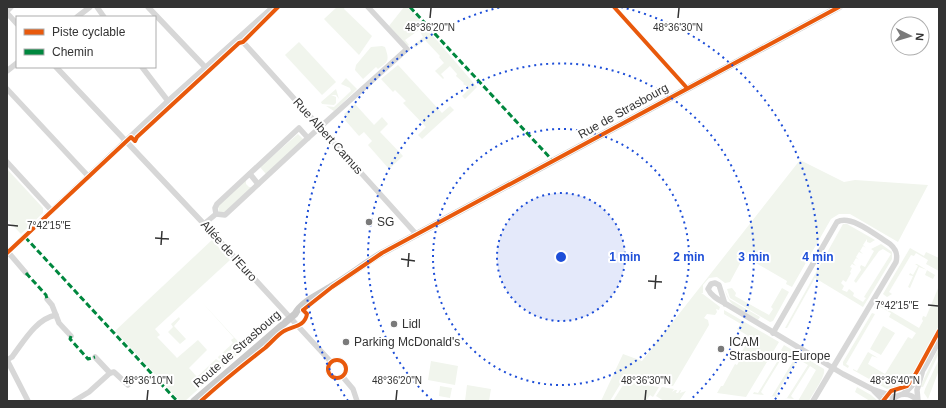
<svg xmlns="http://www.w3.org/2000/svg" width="946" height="408" font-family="Arial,sans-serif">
<rect width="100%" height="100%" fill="#fff"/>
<!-- green -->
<g fill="#f1f5ed">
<polygon points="337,7 345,7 344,9 372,36 359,55 324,19"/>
<polygon points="404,7 408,7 477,87 465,99 462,96 470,88 463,84 464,83 456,76 457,74 450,66 441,74 444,78 443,79 435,71 444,63 439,57 440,56 425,40 416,47 413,46 423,37 419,30 405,40 409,45 407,46 389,26"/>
<polygon points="299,42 336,82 322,95 285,55"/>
<path d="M382,46L385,47C390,61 388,62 378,69L376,67L363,79L355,70L356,65L371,47Z"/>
<polygon points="398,65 442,113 450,106 454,110 422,139 418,135 426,127 403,103 406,101 395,90 393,92 381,79"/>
<polygon points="346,78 357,89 334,111 326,106 334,107 351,91 350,88 341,84"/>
<polygon points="336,89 339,99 336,95 331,95 336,97 336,103 334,105 322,104 321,102"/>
<polygon points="355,104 374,125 382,117 388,124 380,132 403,156 389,169 368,145 372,141 364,132 359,136 345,120 347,118 344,114"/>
<polygon points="298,134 303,139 302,142 266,174 260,167"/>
<polygon points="800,160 844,182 855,180 928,185 898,242 850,214 839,214 831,219 792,287 786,284 787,281 744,256 730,282 725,283 717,277 709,278 703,285 703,293 701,294 703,294 720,307 719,310 716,309 717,312 715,315 707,314 704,318 708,320 709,325 673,386 624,378 610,401 601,401 623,354 642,361"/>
<polygon points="7,169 43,208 43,213 21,234 7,219"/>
<polygon points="246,180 246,184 249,187 252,187 225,213 219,212 218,206"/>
<polygon points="843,224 847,224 875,240 870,243 867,242 867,239 863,245 866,248 863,246 860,251 863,254 859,252 856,257 859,260 856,258 853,263 856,266 852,264 850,267 852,268 850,272 851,273 846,282 843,280 841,283 844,286 842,290 847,292 849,289 854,293 853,296 863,302 866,298 864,297 891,254 883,249 879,251 856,283 854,281 861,270 860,267 861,265 865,267 874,251 871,249 881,244 892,252 892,259 863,307 815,278 787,328 785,328"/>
<polygon points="212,240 230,260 155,329 160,335 157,337 177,358 198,340 207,350 189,368 197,377 216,359 219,361 237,349 240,352 185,401 180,401 115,331"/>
<polygon points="910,248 924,256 926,252 939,258 939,271 926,264 928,260 916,253 914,256 911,255 889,292 892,294 887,297 883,294"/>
<polygon points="915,264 917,264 935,275 933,279 925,275 927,270 919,267 910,288 908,287 913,276 909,275 910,273 913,275 918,266"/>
<polygon points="939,286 939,328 907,384 887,389 853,370 853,369 857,371 868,352 878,358 872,356 868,364 885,374 908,337 912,339 916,333 889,317 891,313 880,307 878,310 874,308 879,300 884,302 882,306 919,328 923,321 922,319 923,316 926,317"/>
<polygon points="732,288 736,293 735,296 769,315 773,309 771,307 782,288 789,292 773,321 770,322 730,298 727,289"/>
<path d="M725,290L729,299L760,317L758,320C743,311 729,308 725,290Z"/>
<polygon points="200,300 244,348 241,351 236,346 219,359 218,357 233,343 231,340 234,338"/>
<polygon points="724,310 779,342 746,397 717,393 721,386 723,386 735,364 737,365 742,356 740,355 750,337 737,329 741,324 724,314"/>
<polygon points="872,313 875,314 846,364 849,366 848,368 843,365 843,362"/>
<polygon points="179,317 180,319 174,326 186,339 180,344 168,332 173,327 171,324"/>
<polygon points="883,326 895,333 881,355 870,349"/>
<path d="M784,345L824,369C826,376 813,393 809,401H798L816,370L810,366L791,396L794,399L784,398H787L808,365L798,359L776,394L779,397L769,396H772L795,358L786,351L761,392L764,395L753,394L754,392L758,393L783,352L781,350Z"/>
<polygon points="939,347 939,353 923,387 920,387"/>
<polygon points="939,359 939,370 928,399 924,393 925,389"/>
<polygon points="431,361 458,366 455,385 428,380"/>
<polygon points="625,382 659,387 653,397 650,395 646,401 613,401"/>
<polygon points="467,385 491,389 489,401 465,401"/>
<polygon points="440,386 452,388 450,398 439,396"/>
<polygon points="662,387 674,389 672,392 675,390 677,390 676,393 678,393 680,390 681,390 680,393 686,391 679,401 664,401 656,396"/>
<polygon points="857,387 871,395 878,401 870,401 855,392"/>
</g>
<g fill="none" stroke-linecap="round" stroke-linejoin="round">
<!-- minor -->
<g stroke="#d7d7d7" stroke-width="5.5">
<polyline points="97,7 104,17"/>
<polyline points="148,7 205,67"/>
<polyline points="7,11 11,7"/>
<polyline points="7,13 17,24"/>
<polyline points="77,17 90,7"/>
<polyline points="239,39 243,42 417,235"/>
<polyline points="56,67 204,224 331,362"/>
<polyline points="142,67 168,101"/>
<polyline points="7,71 17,63"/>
<polyline points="7,89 89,177"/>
<polygon points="299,128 308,138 225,215 216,214 215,208 217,204"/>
<polyline points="308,138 407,49 368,7"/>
<polyline points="7,162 52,211"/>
<polyline points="250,174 258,184"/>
<polyline points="204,224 216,214"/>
<polyline points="8,252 26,273"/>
<polyline points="7,253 168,101 273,7"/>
<polyline points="47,299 52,305 59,323 71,336"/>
<path d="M725,304L719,285L715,283L711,284L708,289C711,296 719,300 726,304L843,374L872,389L895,397"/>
<path d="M773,333L837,222C851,214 877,236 890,244C896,249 898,254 896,262L813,401"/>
<polyline points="95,357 110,373 114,372 128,385"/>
<path d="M7,360L12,357C24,341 36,319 56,315"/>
<polyline points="7,360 28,401"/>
<circle cx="337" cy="369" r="9"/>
<polyline points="342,376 353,389 357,401"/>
<polyline points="874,391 884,401"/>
<path d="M903,394C919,382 929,359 939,341"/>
<polyline points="74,401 89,392 110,373"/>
<path d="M891,401C899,392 910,392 918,401"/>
<polyline points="918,401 917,390 922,373"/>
</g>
<!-- major -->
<path stroke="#cacaca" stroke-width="7" d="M194,401L295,314C302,301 320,294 332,286C349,276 365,263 382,253L839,7"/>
<!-- quiet -->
<g stroke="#00873e" stroke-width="3" stroke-dasharray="6 3" stroke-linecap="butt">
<polyline points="410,7 553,161"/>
<polyline points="25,237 177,401"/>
<polyline points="26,273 46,295 47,299"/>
<polyline points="71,336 70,339 88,359 95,357"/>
</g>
<defs>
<g id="cycleway">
<polyline points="614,7 687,88"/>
<polyline points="7,253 131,137 135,141 137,137 239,43 243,42 278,7"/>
<circle cx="337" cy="369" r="9"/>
<path d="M201,401C222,382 243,365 265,348C271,343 277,335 284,331C292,326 305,327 307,314L303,310L332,287L382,253L839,7"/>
<polyline points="883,401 891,391 907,386 915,375 939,331"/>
</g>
</defs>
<!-- cycleway casing -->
<use href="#cycleway" stroke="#fff" stroke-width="6"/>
<!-- cycleway -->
<use href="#cycleway" stroke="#e8590c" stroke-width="4"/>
</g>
<!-- ticks -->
<path fill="none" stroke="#333" stroke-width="1.5" d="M430,18L431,8M678,18L679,8M8,225L18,226M155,238L169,239M161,245L162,231M401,259L415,261M408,267L409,253M648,281L662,282M655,289L656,275M928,305L938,306M147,400L148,390M396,400L397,390M645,400L646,390M894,400L895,390"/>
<!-- distance rings -->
<circle cx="561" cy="257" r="64" fill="#1d4ed8" fill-opacity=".12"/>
<g fill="none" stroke="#1d4ed8" stroke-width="2" stroke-dasharray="2 4">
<circle cx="561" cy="257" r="64"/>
<circle cx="561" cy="257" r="128"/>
<path d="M432 400A193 193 0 1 1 690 400"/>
<path d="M348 401A257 257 0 0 1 501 7M621 7A257 257 0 0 1 774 401"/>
</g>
<!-- markers -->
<g fill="#7a7a7a" stroke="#fff" stroke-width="1.5">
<circle cx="369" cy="222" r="4"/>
<circle cx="394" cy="324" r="4"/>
<circle cx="346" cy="342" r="4"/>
<circle cx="721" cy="349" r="4"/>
</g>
<g text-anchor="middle" stroke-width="4" stroke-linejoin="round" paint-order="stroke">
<!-- street labels -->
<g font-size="12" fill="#333" stroke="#fff">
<text transform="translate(623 111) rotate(-29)" y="4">Rue de Strasbourg</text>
<text transform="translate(328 136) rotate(48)" y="4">Rue Albert Camus</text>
<text transform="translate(229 251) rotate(48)" y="4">Allée de l'Euro</text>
<text transform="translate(237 349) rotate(-41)" y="4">Route de Strasbourg</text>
</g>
<!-- poi labels -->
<g font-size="12" fill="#333" stroke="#fff" text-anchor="start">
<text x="377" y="226">SG</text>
<text x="402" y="328">Lidl</text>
<text x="354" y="346">Parking McDonald's</text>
<text x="729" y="346">ICAM<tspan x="729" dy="14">Strasbourg-Europe</tspan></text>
</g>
</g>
<g font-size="10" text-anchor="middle" fill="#333" stroke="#fff" stroke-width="4" stroke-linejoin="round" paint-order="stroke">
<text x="430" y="31">48°36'20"N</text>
<text x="678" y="31">48°36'30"N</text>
<text x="49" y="229">7°42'15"E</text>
<text x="897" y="309">7°42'15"E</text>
<text x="148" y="384">48°36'10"N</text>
<text x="397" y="384">48°36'20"N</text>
<text x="646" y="384">48°36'30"N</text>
<text x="895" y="384">48°36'40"N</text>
</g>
<circle cx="561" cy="257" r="6" fill="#1d4ed8" stroke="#fff" stroke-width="2"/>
<g font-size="12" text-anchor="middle" font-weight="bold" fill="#1d4ed8" stroke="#fff" stroke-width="4" stroke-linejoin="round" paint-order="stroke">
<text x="625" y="261">1 min</text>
<text x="689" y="261">2 min</text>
<text x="754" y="261">3 min</text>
<text x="818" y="261">4 min</text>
</g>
<!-- border -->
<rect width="946" height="408" fill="none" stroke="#333333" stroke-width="16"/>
<!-- legend -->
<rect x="16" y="16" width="140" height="52" fill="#ffffff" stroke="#adadad"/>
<rect x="24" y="29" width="20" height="6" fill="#e8590c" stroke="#adadad"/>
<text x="52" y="36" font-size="12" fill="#333333">Piste cyclable</text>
<rect x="24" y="49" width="20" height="6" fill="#00873e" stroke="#adadad"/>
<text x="52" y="56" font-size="12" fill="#333333">Chemin</text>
<!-- north arrow -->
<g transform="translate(910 36) rotate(95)"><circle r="19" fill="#ffffff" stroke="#adadad"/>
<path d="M0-3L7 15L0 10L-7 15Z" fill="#7a7a7a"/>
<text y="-6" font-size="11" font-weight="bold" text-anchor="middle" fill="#333333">N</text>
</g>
</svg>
